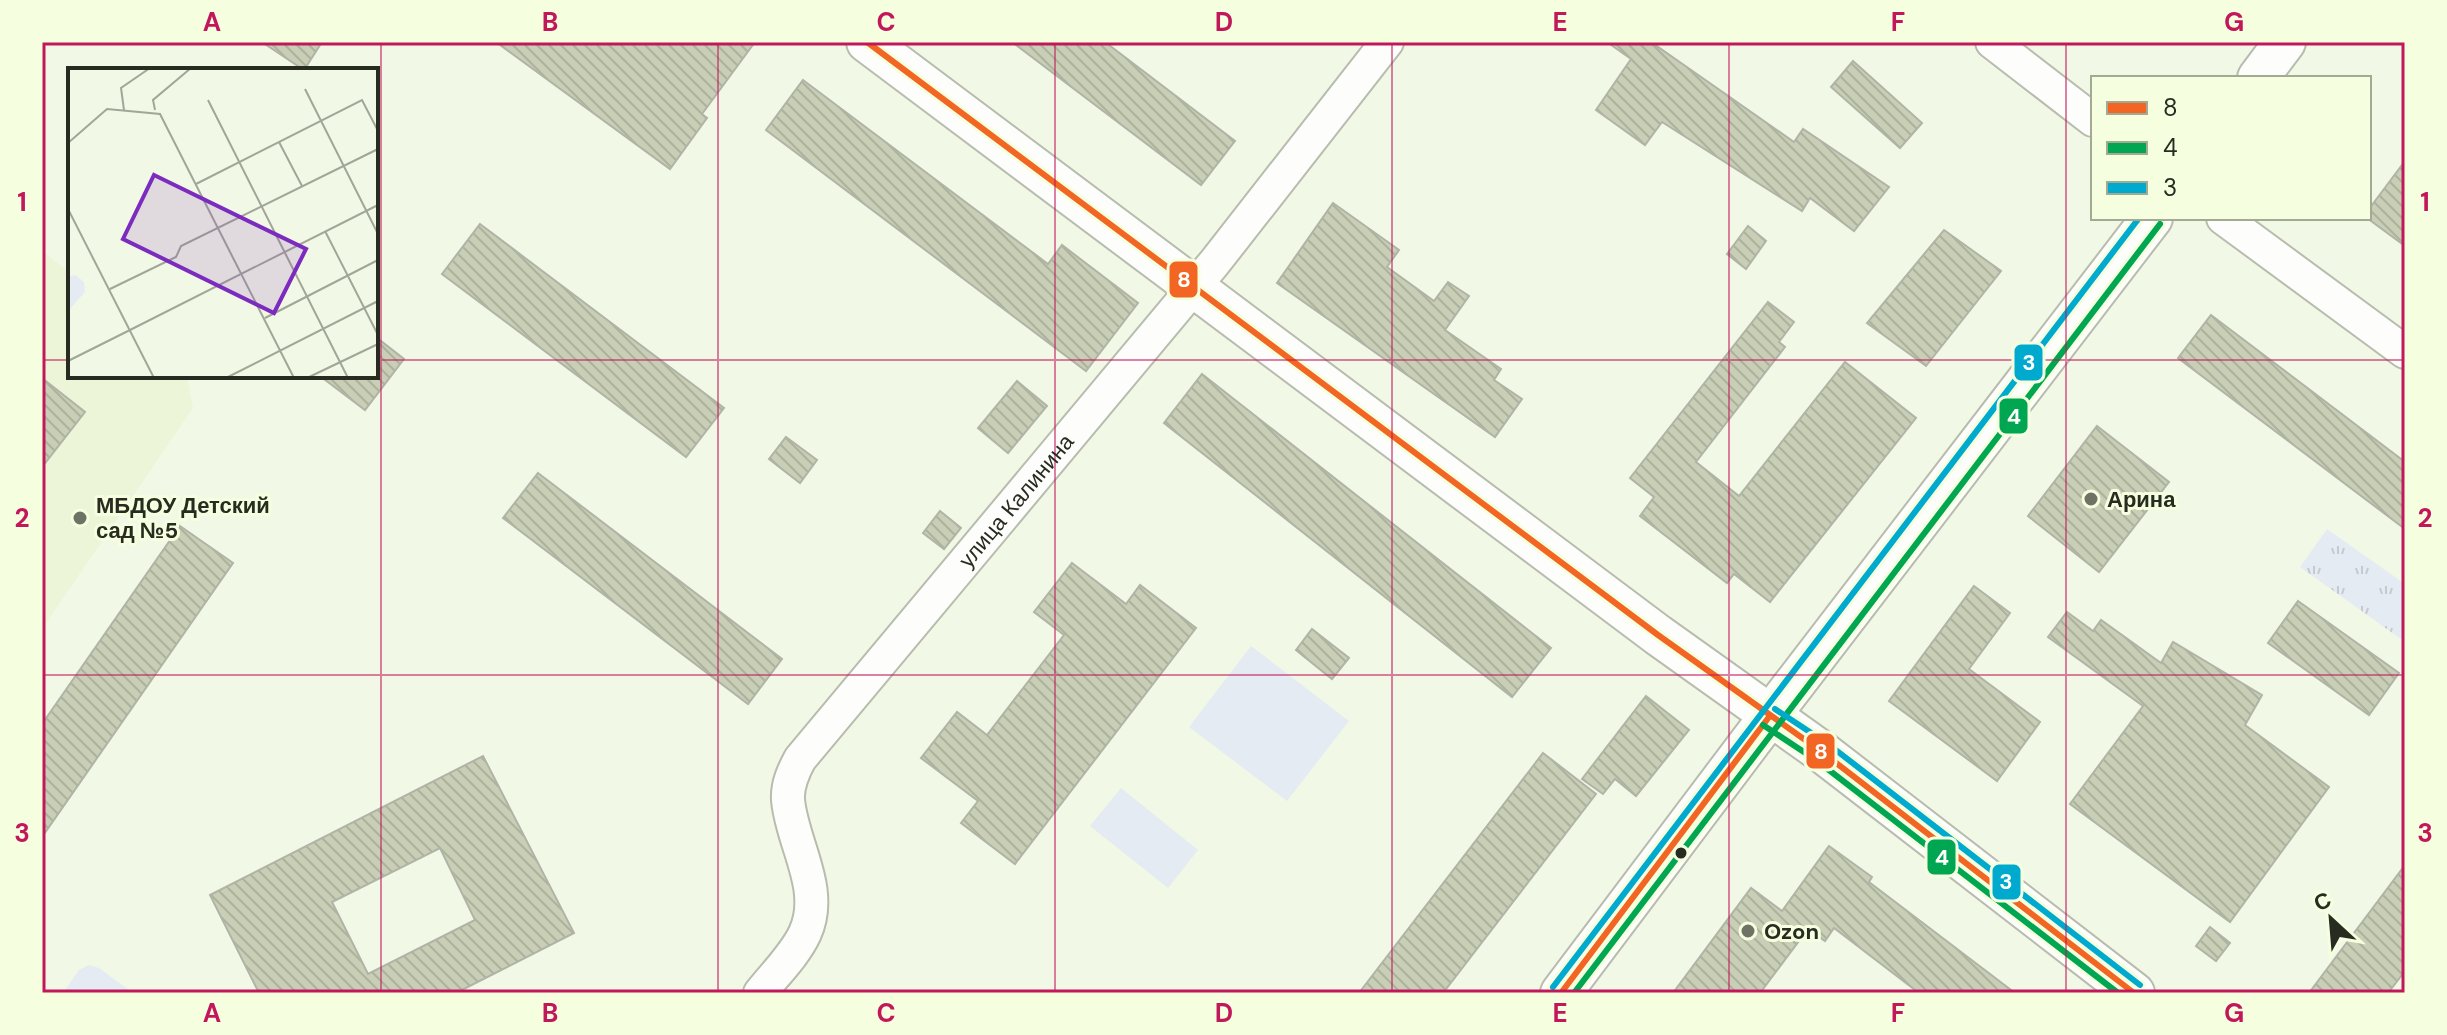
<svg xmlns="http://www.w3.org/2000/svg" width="2447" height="1035" font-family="'DM Sans',sans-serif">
<defs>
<pattern id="park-tufts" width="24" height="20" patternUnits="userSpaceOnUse" patternTransform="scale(2)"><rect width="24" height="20" fill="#e4ebf3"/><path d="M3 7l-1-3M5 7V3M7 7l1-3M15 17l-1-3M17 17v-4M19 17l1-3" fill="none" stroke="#c4cad0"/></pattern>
<pattern id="building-back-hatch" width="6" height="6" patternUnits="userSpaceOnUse" patternTransform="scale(2)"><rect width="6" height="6" fill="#c8cfb6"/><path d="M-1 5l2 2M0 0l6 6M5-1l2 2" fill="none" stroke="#acb29c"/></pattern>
</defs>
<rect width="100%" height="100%" fill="#f2f8e6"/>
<!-- built -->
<polygon fill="#ecf5d8" points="42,251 70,273 70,376 187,376 193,408 42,629"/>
<!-- grass -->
<g fill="#e4ebf3">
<polygon points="1251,646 1349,721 1287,801 1189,727"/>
<polygon points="1121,788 1198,850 1168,888 1090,826"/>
<polygon points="89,965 99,968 133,993 63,993 79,970"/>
</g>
<!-- park -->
<polygon fill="url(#park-tufts)" points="2327,529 2405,584 2405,642 2300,567"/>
<!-- building -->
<g fill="url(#building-back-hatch)" stroke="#b0b4a6" stroke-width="2" fill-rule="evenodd">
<polygon points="262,42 322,42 304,70"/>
<polygon points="496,42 755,42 702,114 707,118 670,169"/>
<polygon points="1012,42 1105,42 1235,141 1201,185"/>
<polygon points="1607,42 1651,42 1794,142 1803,129 1889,187 1854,231 1810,198 1802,211 1662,122 1645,145 1596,110 1631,59"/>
<polygon points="1853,61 1922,123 1900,148 1831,87"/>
<polygon points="803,80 1048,264 1062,245 1138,303 1086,371 766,130"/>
<polygon points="2405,161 2405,246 2367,218 2369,218 2369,209"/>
<polygon points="1333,203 1399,250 1387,267 1434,301 1448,282 1469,296 1445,330 1501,369 1494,380 1522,399 1495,437 1277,283"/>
<polygon points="480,224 724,408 686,457 442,274"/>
<polygon points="1748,226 1766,241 1746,269 1727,254"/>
<polygon points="1944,230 2001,271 1926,366 1867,323"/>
<polygon points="1768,302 1794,322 1779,342 1785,347 1696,462 1739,496 1845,362 1916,418 1770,602 1734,574 1727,583 1640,516 1654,497 1630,478"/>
<polygon points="2211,315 2405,462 2405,529 2178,358"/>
<polygon points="376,337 404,359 365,410 320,376 376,376"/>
<polygon points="1202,374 1551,648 1512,697 1164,423"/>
<polygon points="42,378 85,412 42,467"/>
<polygon points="1017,381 1047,406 1008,453 978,428"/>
<polygon points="2097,426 2169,482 2099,572 2028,516"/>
<polygon points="786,437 817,460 800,483 769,459"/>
<polygon points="538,473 782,659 748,704 503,518"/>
<polygon points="940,511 961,528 944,549 923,533"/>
<polygon points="180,526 233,563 42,837 42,724"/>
<polygon points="1072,563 1126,604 1140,585 1196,628 1015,864 961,823 978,801 921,758 957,712 987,735 1064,635 1034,612"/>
<polygon points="1974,586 2010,613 1969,669 2040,722 1997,781 1889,701"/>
<polygon points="2298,601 2399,673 2369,715 2268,643"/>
<polygon points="2067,612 2093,631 2101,620 2161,663 2173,642 2262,695 2245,725 2329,787 2230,922 2070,804 2143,706 2048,637"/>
<polygon points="1312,629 1349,658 1332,679 1296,650"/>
<polygon points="1646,696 1689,730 1636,796 1615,779 1603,794 1582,779"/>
<polygon points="1543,753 1596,794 1443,993 1359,993"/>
<path d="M483,756L574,933L456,993H259L210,895ZM440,848L475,920L368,974L332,902Z"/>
<polygon points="1829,846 1872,877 1869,882 2015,993 1919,993 1834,928 1825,941 1808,929 1760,993 1673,993 1751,888 1782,911"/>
<polygon points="2405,865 2405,971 2388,993 2309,993"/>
<polygon points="2210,927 2230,943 2216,961 2196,946"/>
</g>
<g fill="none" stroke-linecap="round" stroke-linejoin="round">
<defs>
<g id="minor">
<polyline points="1992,42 2093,120"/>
<polyline points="2223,218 2405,352"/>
<path id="s1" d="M760,993C774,975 795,955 805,933C825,889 792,844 788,800C787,785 793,772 800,759L1215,262L1387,42"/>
</g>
<g id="major">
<polyline points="867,42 1658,635 1822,752 2134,993"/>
<polyline points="2258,78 2285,42"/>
<polyline points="1561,993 1769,717 2152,218"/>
</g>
</defs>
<!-- minor casing -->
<use href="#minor" stroke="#b8bcae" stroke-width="36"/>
<!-- major casing -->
<use href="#major" stroke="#b8bcae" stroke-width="44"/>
<!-- minor -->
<use href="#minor" stroke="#fdfefb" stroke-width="32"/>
<!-- major -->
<use href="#major" stroke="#fdfefb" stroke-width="40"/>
<defs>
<g id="bus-1">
<polyline points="867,42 1658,635 1822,752 2134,993"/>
<polyline points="1561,993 1769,717"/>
</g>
<g id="bus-2">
<polyline points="1763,725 1816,760 2118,993"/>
<polyline points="1574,993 2160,224"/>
</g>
<g id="bus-3">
<polyline points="1775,709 1828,744 2140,985"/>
<polyline points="1553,987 2139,218"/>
</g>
</defs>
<!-- bus-1 casing -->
<use href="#bus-1" stroke="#f5ffdf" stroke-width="12"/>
<!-- bus-2 casing -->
<use href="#bus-2" stroke="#f5ffdf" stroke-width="12"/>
<!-- bus-3 casing -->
<use href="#bus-3" stroke="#f5ffdf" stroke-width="12"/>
<!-- bus-1 -->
<use href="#bus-1" stroke="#f26522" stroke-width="6"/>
<!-- bus-2 -->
<use href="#bus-2" stroke="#00a651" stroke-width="6"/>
<!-- bus-3 -->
<use href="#bus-3" stroke="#00a9ce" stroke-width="6"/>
</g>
<!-- grid -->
<path fill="none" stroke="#c2185b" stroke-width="2" stroke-opacity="0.55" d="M381,42V993M718,42V993M1055,42V993M1392,42V993M1729,42V993M2066,42V993M42,360H70M376,360H2405M42,675H2405"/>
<!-- markers -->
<g fill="#6f7365" stroke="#f5ffdf" stroke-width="3">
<circle cx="2091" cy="499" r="8"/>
<circle cx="80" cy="518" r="8"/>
<circle cx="1748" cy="931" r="8"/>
</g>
<circle fill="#282b20" stroke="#f5ffdf" stroke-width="3" cx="1681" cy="853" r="7"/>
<g text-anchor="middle" stroke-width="6" stroke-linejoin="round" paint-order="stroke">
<!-- poi labels -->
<g font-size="22" font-weight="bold" fill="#282b20" stroke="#f5ffdf" text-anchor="start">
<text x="2107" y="507">Арина</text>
<text x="96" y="513">МБДОУ Детский<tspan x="96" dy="25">сад №5</tspan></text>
<text x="1764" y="939">Ozon</text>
</g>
<!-- street labels -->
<g font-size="22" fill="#282b20" stroke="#f5ffdf">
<text dy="8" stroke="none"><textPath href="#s1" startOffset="592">улица Калинина</textPath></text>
</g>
</g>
<!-- overview -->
<g transform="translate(68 68)">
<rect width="310" height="310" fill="#f2f8e6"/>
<path d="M7,207L16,214L17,224L0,243V209Z" fill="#e4ebf3"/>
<path fill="none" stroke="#a1a697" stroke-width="2" d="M237,21L310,166M140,32L280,310M56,42L53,20L82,0M87,42L85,32L123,0M211,74L234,118M0,75L39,41L92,46L226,310M128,116L294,32L310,63M0,141L86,310M257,163L310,267M42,221L108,189L113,178L310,81M197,250L310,192M62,262L310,137M0,293L62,262M158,310L310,233M239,310L310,276"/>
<path fill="#7b2cbf" fill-opacity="0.15" stroke="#7b2cbf" stroke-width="4" d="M86,107L238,181L206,245L55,171Z"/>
<rect width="310" height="310" fill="none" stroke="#282b20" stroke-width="4"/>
</g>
<g stroke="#f5ffdf" stroke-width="3">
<rect x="1168" y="260" width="31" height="39" rx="8" fill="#f26522"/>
<rect x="2013" y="343" width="31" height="39" rx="8" fill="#00a9ce"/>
<rect x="1998" y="397" width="31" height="38" rx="8" fill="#00a651"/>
<rect x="1805" y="732" width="31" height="38" rx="8" fill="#f26522"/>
<rect x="1926" y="838" width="31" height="38" rx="8" fill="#00a651"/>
<rect x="1991" y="863" width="31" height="38" rx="8" fill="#00a9ce"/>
</g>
<g font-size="22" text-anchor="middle" font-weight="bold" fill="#fff">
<text x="1184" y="287">8</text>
<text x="2029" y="370">3</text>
<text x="2014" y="424">4</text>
<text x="1821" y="759">8</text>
<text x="1942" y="865">4</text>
<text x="2006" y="889">3</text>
</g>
<!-- border -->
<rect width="2447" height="1035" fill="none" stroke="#f5ffdf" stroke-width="88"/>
<!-- legend -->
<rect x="2091" y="76" width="280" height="144" fill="#f5ffdf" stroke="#a3aa93" stroke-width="2"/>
<rect x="2107" y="102" width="40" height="12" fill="#f26522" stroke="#a3aa93" stroke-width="2"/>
<text x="2163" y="116" font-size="24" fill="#282b20">8</text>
<rect x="2107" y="142" width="40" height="12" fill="#00a651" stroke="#a3aa93" stroke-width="2"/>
<text x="2163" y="156" font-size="24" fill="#282b20">4</text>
<rect x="2107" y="182" width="40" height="12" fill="#00a9ce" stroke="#a3aa93" stroke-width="2"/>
<text x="2163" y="196" font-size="24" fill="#282b20">3</text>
<!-- north arrow -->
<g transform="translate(2331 919) rotate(334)" stroke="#f5ffdf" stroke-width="6" paint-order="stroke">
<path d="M0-6L14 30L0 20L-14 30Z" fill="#282b20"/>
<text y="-12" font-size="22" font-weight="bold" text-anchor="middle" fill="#282b20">С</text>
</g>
<rect x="44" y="44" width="2359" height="947" fill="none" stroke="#c2185b" stroke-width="3"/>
<g font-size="26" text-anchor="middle" font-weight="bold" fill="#c2185b">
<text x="212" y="31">A</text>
<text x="550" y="31">B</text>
<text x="886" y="31">C</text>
<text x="1224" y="31">D</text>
<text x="1560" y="31">E</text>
<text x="1898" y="31">F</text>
<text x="2234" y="31">G</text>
<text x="22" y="211">1</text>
<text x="2425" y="211">1</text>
<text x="22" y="527">2</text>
<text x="2425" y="527">2</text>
<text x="22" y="842">3</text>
<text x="2425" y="842">3</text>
<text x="212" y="1022">A</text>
<text x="550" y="1022">B</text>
<text x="886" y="1022">C</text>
<text x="1224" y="1022">D</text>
<text x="1560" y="1022">E</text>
<text x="1898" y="1022">F</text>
<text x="2234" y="1022">G</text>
</g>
</svg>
